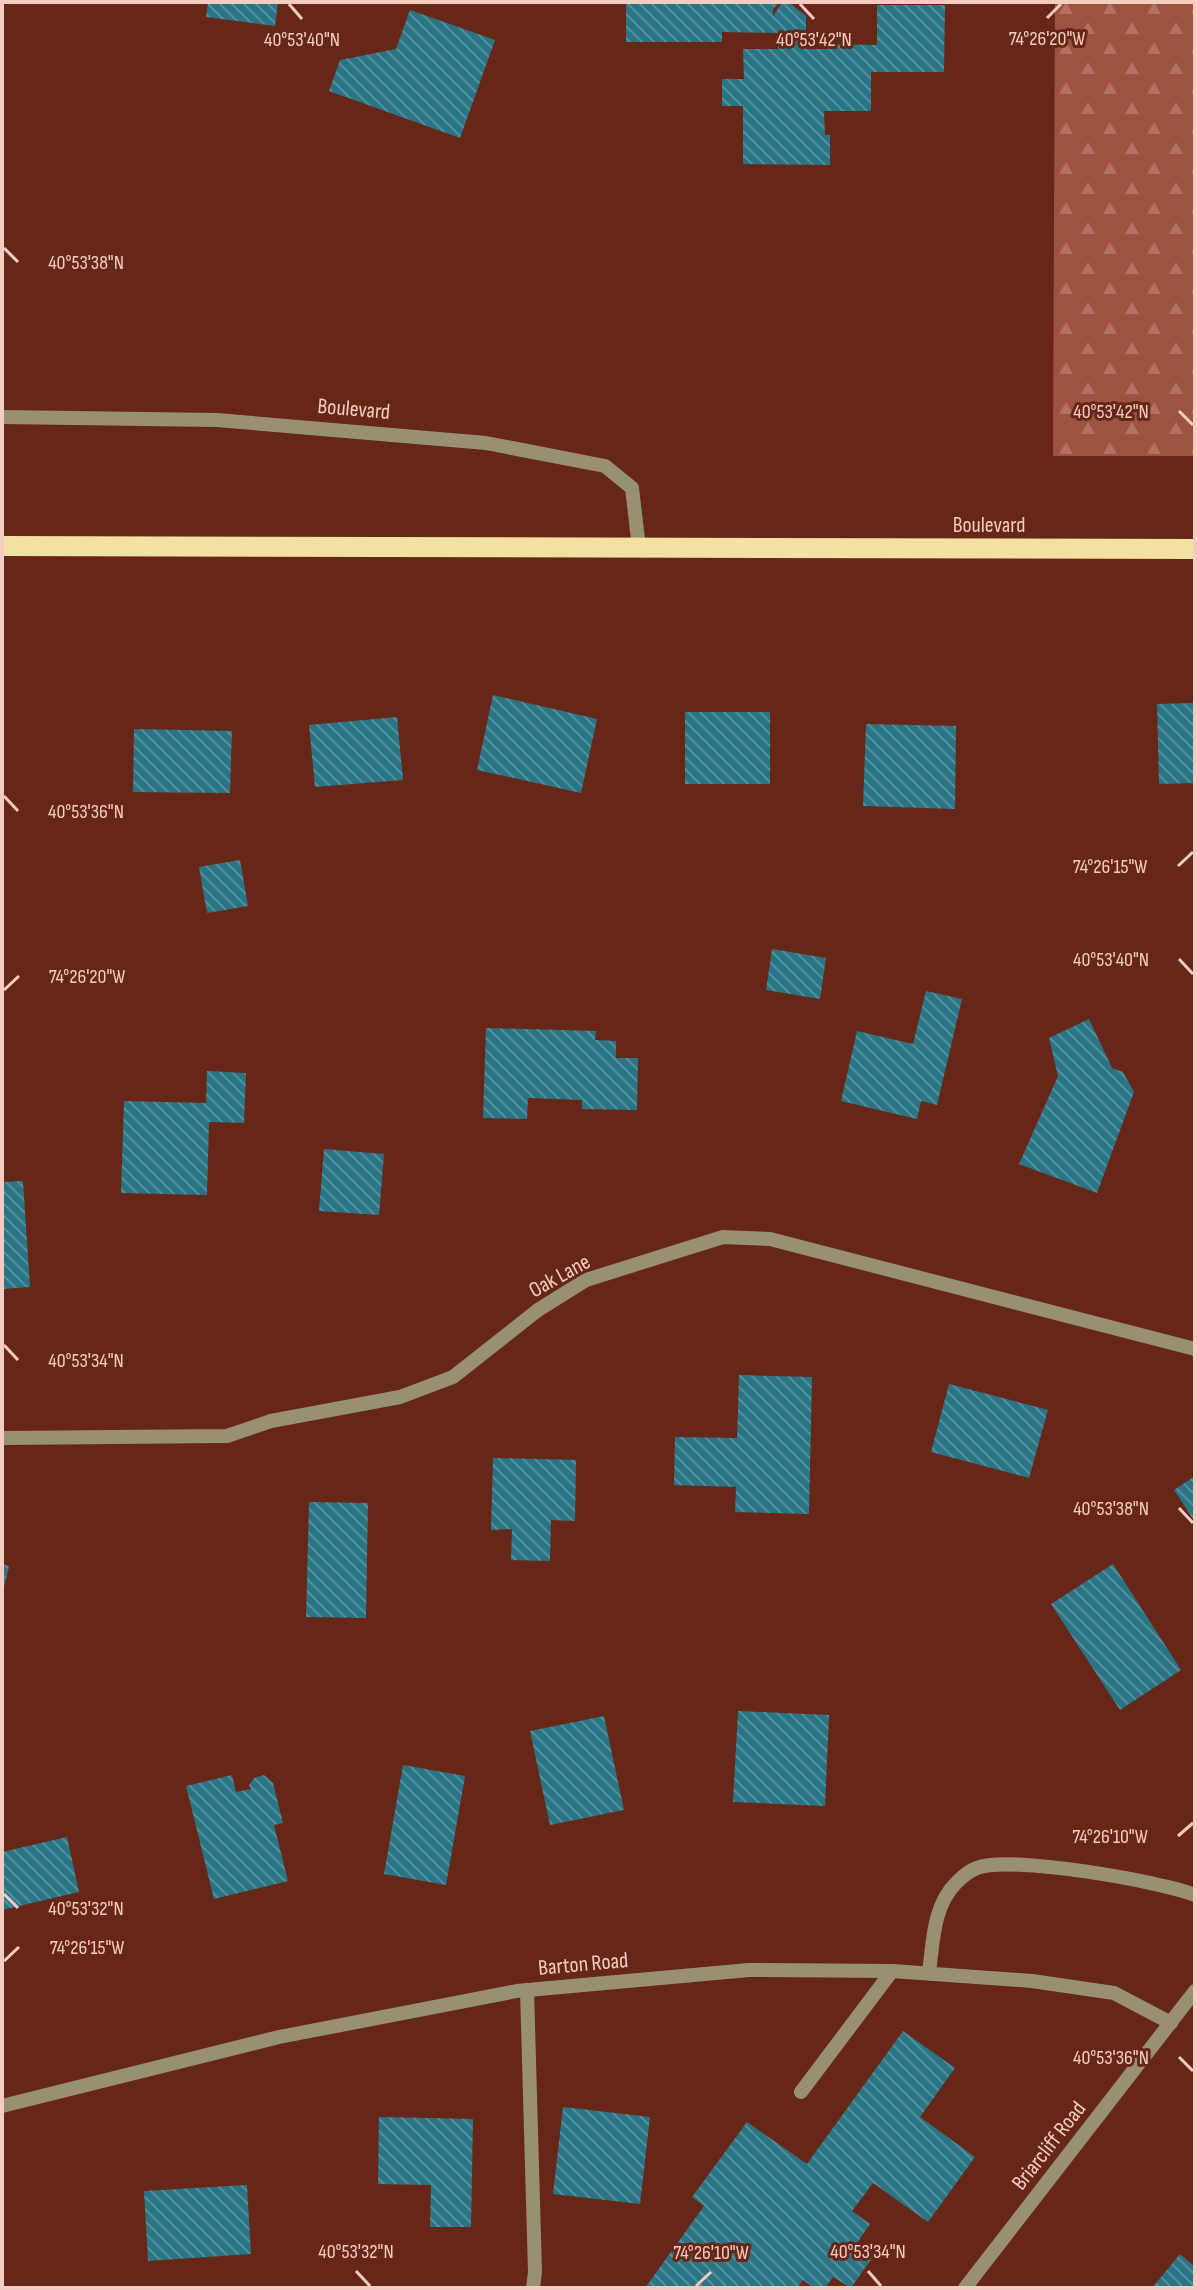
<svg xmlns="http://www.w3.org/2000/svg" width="1197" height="2290" font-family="'Sofia Sans Condensed',sans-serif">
<defs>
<pattern id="forest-firs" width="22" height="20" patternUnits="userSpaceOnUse" patternTransform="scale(2)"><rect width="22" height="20" fill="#9e5340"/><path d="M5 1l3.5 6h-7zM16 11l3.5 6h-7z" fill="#b17263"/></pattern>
<pattern id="building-back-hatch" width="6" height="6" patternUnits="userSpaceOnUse" patternTransform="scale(2)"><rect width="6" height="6" fill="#297585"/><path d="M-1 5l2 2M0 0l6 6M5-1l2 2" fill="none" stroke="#538e9a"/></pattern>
</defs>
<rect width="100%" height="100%" fill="#672718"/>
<!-- forest -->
<polygon fill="url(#forest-firs)" points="1055,2 1195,2 1195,456 1053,456"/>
<!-- building -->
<g fill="url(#building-back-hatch)">
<polygon points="208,2 278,2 275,26 206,17"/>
<polygon points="626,2 780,2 773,9 773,16 781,4 791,4 806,16 806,49 825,49 825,44 877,45 877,5 945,5 944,72 871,72 871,111 824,111 825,135 830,135 830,165 743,164 743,106 722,106 722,79 744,79 743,49 778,49 778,33 722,32 722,42 626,42"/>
<polygon points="410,10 495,40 460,138 329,91 340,60 396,49"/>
<polygon points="493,695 597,719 581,793 477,770"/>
<polygon points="1195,703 1195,783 1159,784 1157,704"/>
<rect x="685" y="712" width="85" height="72"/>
<polygon points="397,717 403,780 315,787 309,725"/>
<polygon points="866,724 956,726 955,809 863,806"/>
<polygon points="134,729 232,731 230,793 133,792"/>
<polygon points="240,860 248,906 207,913 199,867"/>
<polygon points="772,949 826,958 820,999 766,990"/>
<polygon points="926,991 962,999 937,1105 921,1101 917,1119 841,1101 857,1031 913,1044"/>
<polygon points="1089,1019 1112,1068 1123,1072 1134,1092 1097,1193 1019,1164 1058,1076 1049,1038"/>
<polygon points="486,1028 596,1031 595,1040 616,1041 616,1058 638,1058 637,1110 582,1109 582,1100 528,1098 527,1119 483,1118"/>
<polygon points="207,1071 246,1073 244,1123 209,1122 207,1195 121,1193 124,1101 206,1103"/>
<polygon points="324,1149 384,1154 379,1215 319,1211"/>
<polygon points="23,1181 30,1287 2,1289 2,1182"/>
<polygon points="739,1375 812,1377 809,1514 735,1512 736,1487 674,1485 675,1437 737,1438"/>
<polygon points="949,1384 1048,1410 1029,1478 931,1452"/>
<polygon points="493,1458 576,1460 575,1521 551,1520 550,1561 511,1560 512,1529 491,1530"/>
<polygon points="1195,1476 1195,1522 1174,1490"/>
<polygon points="309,1502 368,1503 366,1618 306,1617"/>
<polygon points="2,1564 9,1566 3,1592 2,1591"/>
<polygon points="1113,1564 1181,1670 1120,1710 1051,1604"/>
<polygon points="738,1711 829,1715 825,1806 733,1802"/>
<polygon points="604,1716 624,1810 550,1825 530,1731"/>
<polygon points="403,1765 465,1776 446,1885 384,1874"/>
<polygon points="232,1775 236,1792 251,1789 249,1785 254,1778 264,1775 273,1783 283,1823 274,1825 288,1881 214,1899 186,1786"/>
<polygon points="67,1837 79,1892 2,1910 2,1852"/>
<polygon points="903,2031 955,2068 920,2117 975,2157 928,2222 873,2183 852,2211 870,2224 855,2246 872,2258 851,2288 833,2277 825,2288 814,2288 803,2280 797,2288 645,2288 704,2206 692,2197 747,2122 807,2164"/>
<polygon points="563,2107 650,2117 640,2204 553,2194"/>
<polygon points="379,2117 473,2119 471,2227 430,2227 431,2185 378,2184"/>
<polygon points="247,2185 251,2254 148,2261 144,2191"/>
<polygon points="1180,2254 1195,2267 1195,2288 1152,2288"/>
</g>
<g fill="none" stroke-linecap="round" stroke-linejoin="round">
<!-- minor -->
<g stroke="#989072" stroke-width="14">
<polyline points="2,417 217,420 486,443 605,466 632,488 639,548"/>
<polyline points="2,1438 227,1436 271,1421 400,1397 453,1377 538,1310 586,1280 723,1237 770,1239 1195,1349"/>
<path d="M929,1973C933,1942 933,1905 957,1882C962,1877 971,1870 977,1868C1009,1855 1160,1881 1195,1895"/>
<polyline points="527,1990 535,2272 533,2288"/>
<polyline points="801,2092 892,1971"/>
<polyline points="2,2106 279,2037 517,1991 749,1970 892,1971 1032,1981 1114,1993 1171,2023"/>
<polyline points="965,2288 1195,1991"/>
</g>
<!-- major -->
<polyline stroke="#f2e1a3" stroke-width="20" points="2,546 1195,549"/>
</g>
<!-- ticks -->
<path fill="none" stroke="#f4ccc2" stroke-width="3" d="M289,4L302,19M800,4L814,19M1047,18L1061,4M4,248L18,262M1179,411L1193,425M4,796L18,811M1178,866L1193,852M1179,959L1193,974M4,990L19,976M4,1345L18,1360M1179,1508L1193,1523M1178,1836L1193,1823M4,1894L18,1908M4,1961L19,1947M1179,2057L1193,2071M356,2271L370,2286M868,2271L881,2286M696,2286L711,2272"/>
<g text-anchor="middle" stroke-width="6" stroke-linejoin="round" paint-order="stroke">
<!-- street labels -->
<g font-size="22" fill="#f4ccc2" stroke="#672718">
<text transform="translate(354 408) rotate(5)" y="8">Boulevard</text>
<text x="989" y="532">Boulevard</text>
<text transform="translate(559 1275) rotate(-29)" y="8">Oak Lane</text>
<text transform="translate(583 1963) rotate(-5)" y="8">Barton Road</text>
<text transform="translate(1048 2145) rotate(-52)" y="8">Briarcliff Road</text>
</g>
</g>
<g font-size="20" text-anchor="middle" fill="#f4ccc2" stroke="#672718" stroke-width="6" stroke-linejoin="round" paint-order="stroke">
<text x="1047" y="45">74°26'20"W</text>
<text x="302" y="46">40°53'40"N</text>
<text x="814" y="46">40°53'42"N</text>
<text x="86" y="269">40°53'38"N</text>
<text x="1111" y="418">40°53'42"N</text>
<text x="86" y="818">40°53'36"N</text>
<text x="1110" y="873">74°26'15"W</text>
<text x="1111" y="966">40°53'40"N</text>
<text x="87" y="983">74°26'20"W</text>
<text x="86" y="1367">40°53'34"N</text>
<text x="1111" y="1515">40°53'38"N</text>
<text x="1110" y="1843">74°26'10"W</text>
<text x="86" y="1915">40°53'32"N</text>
<text x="87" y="1954">74°26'15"W</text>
<text x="1111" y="2064">40°53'36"N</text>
<text x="356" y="2258">40°53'32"N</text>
<text x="868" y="2258">40°53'34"N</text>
<text x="711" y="2259">74°26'10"W</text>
</g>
<!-- border -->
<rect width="1197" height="2290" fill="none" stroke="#f4ccc2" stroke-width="8"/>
</svg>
